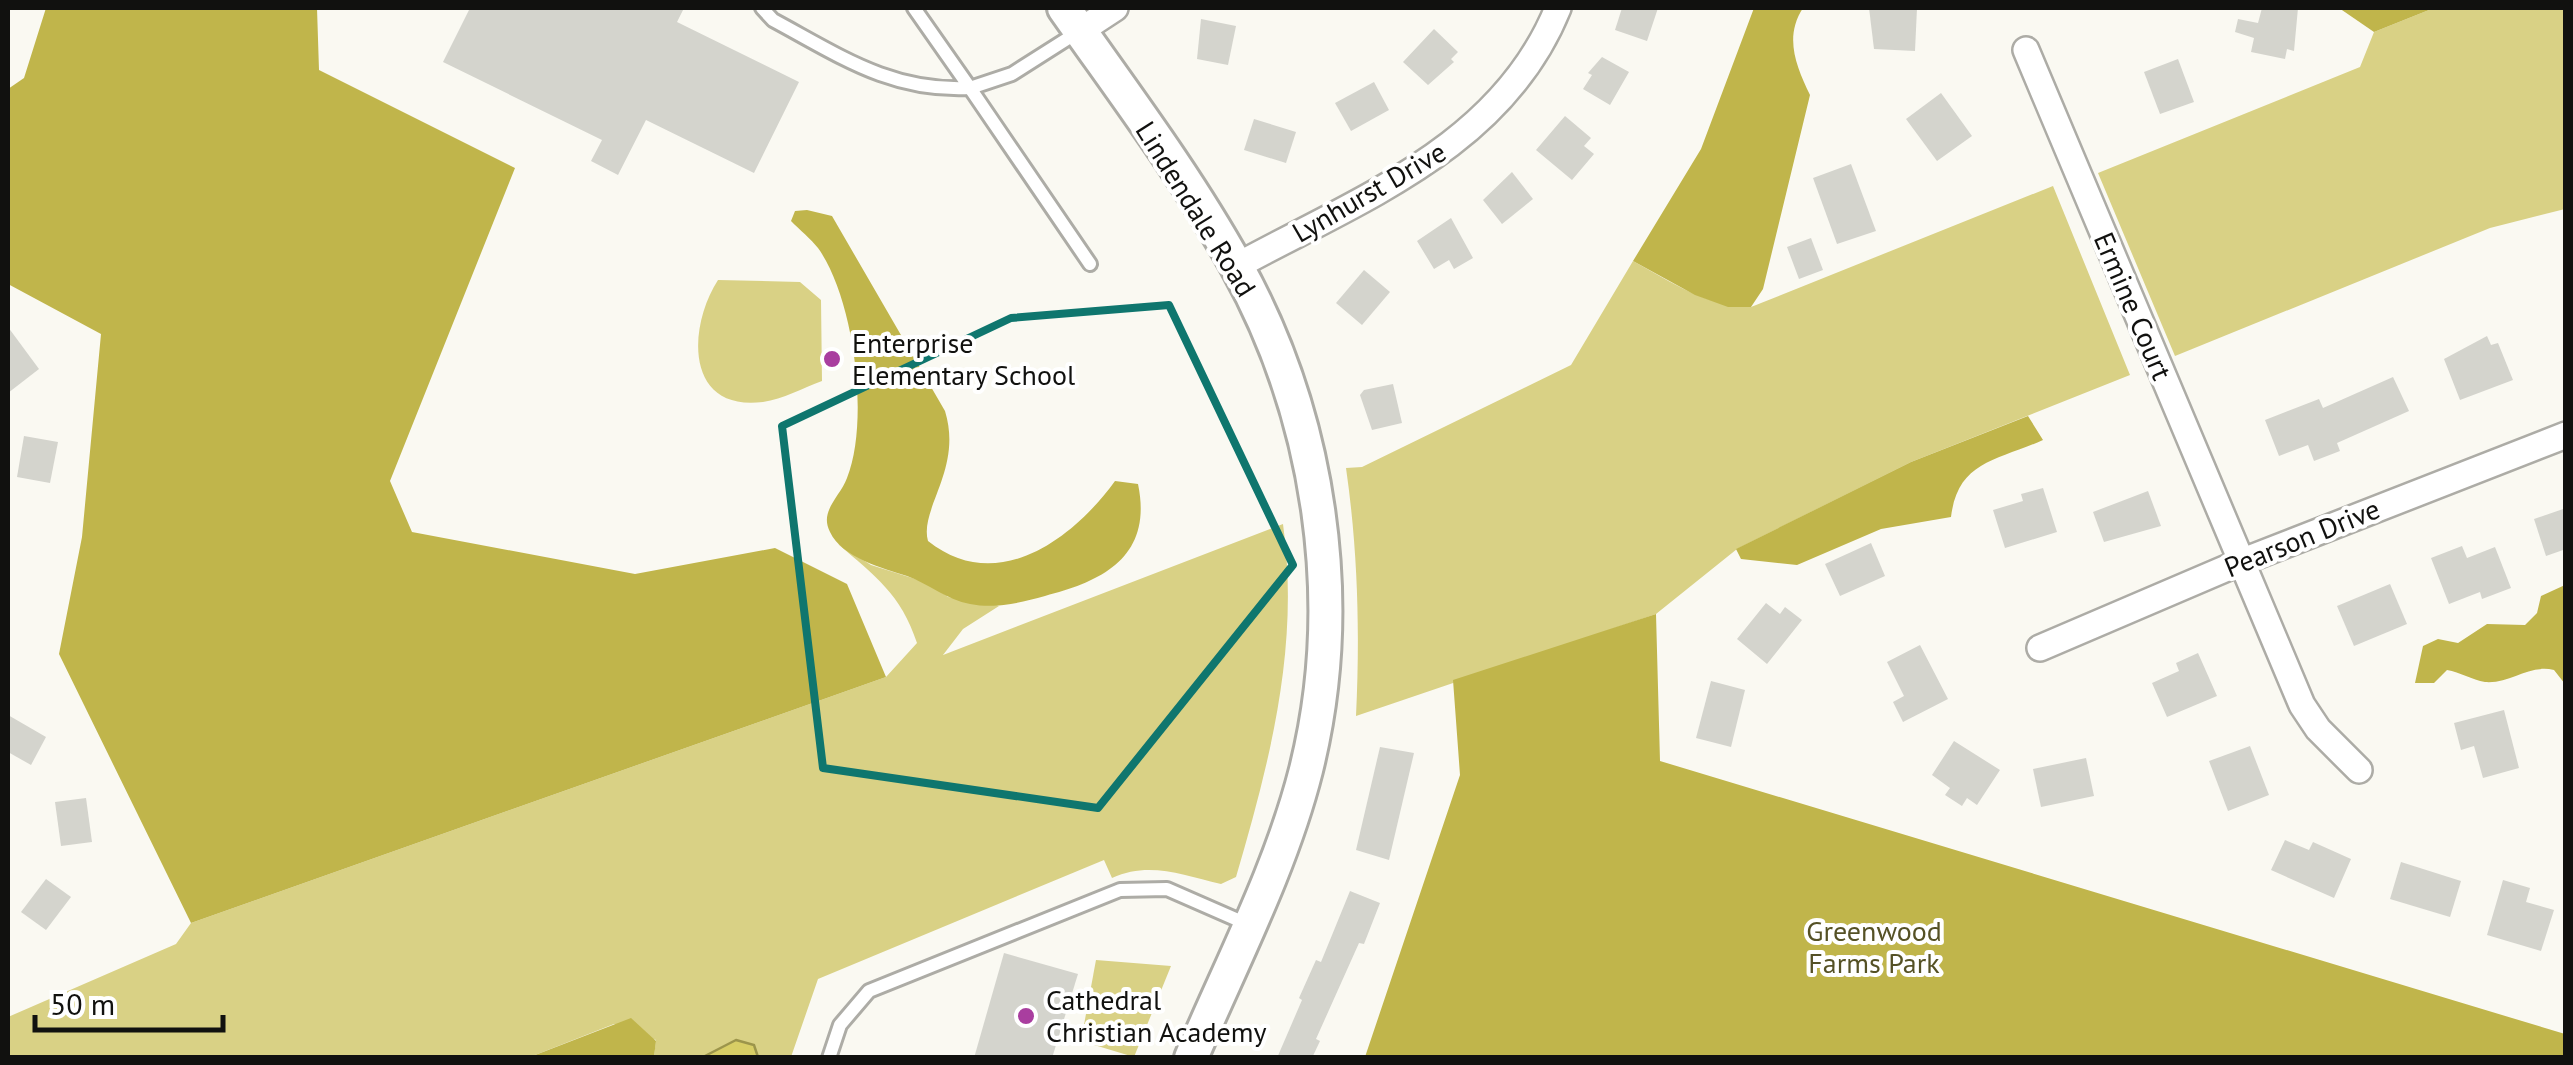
<svg xmlns="http://www.w3.org/2000/svg" width="2573" height="1065" font-family="'PT Sans',sans-serif">
<rect width="100%" height="100%" fill="#faf9f2"/>
<!-- green -->
<g fill="#d9d185">
<polygon points="2434,8 2565,8 2565,209 2490,228 2175,356 2098,173 2360,67 2374,32"/>
<path d="M2053,186L2130,375L1911,462L1737,549L1656,614L1356,716C1360,631 1358,552 1346,468L1362,467L1571,365L1633,261C1671,282 1708,307 1751,307Z"/>
<path d="M718,280L800,282L821,300L822,381C803,388 783,399 763,402C684,412 688,326 718,280Z"/>
<path d="M1283,524C1300,646 1270,761 1236,877L1221,884C1182,875 1149,861 1112,878L1104,860L818,979L791,1057H654L656,1040L614,1024L530,1057L8,1058V1017L176,944L191,923L886,677L917,643C901,594 875,576 838,544L871,565L928,583L948,597L999,606L963,629L943,655Z"/>
<polygon points="1096,960 1171,966 1134,1057 1081,1041"/>
</g>
<!-- forest -->
<g fill="#c0b54b">
<polygon points="46,8 317,8 319,70 515,168 390,481 412,532 635,574 775,548 847,584 886,677 191,923 59,654 82,537 101,334 8,284 8,89 24,78"/>
<path d="M1754,8H1803C1784,37 1796,66 1810,95L1763,289L1751,307H1728L1695,295L1633,261L1701,149Z"/>
<polygon points="2339,8 2434,8 2374,32"/>
<path d="M807,210L832,216L945,411C963,469 919,509 928,541C997,596 1073,539 1115,481L1138,484C1153,556 1104,581 1045,596C1020,603 995,609 970,604C947,600 929,584 907,576C883,568 842,558 830,532C819,511 840,497 847,478C870,420 854,298 818,248C811,239 800,230 791,221L795,211Z"/>
<path d="M2028,416L2043,440C1996,461 1958,461 1951,517L1881,529L1797,565L1741,559L1736,549L1911,462Z"/>
<path d="M2565,585V684L2554,670C2528,664 2511,684 2485,682C2472,680 2460,672 2447,670L2434,683H2415L2423,646L2438,639L2458,643L2487,624L2525,625L2537,613L2541,596Z"/>
<polygon points="1656,614 1660,761 2565,1034 2565,1057 1365,1057 1460,775 1453,680"/>
<polygon points="631,1018 656,1041 654,1057 530,1057"/>
</g>
<!-- water -->
<polygon fill="#d8ce65" stroke="#9c954b" stroke-width="2.5" points="736,1040 754,1045 758,1057 703,1057"/>
<!-- building -->
<g fill="#d4d4cd">
<polygon points="470,8 684,8 677,22 799,82 754,173 646,120 618,175 591,161 602,140 443,62"/>
<polygon points="1622,8 1658,8 1647,41 1615,30"/>
<polygon points="1869,8 1917,8 1915,51 1874,49"/>
<polygon points="2262,8 2298,8 2294,51 2287,49 2285,59 2251,52 2254,38 2235,32 2238,19 2258,23"/>
<polygon points="1201,19 1236,26 1228,65 1197,59"/>
<polygon points="1434,29 1458,52 1451,59 1454,62 1428,85 1403,62"/>
<polygon points="1602,57 1629,72 1610,105 1583,89 1592,75 1588,73"/>
<polygon points="2178,59 2194,102 2160,114 2144,72"/>
<polygon points="1374,82 1389,110 1351,131 1335,103"/>
<polygon points="1941,93 1972,136 1937,161 1906,119"/>
<polygon points="1565,116 1591,138 1584,146 1594,154 1572,180 1536,150"/>
<polygon points="1254,119 1296,132 1286,163 1244,150"/>
<polygon points="1851,164 1876,231 1837,244 1813,178"/>
<polygon points="1512,172 1533,199 1502,224 1483,200"/>
<polygon points="1451,218 1473,258 1454,269 1449,260 1434,269 1417,241"/>
<polygon points="1811,238 1823,270 1799,279 1787,247"/>
<polygon points="1364,270 1390,292 1362,325 1336,303"/>
<polygon points="8,327 39,369 8,393"/>
<polygon points="2487,336 2491,345 2498,343 2513,380 2460,400 2444,359"/>
<polygon points="2393,377 2409,411 2337,443 2340,451 2314,461 2308,445 2279,456 2265,420 2319,399 2323,408"/>
<polygon points="1393,384 1402,423 1372,430 1360,395 1364,390"/>
<polygon points="24,436 58,442 50,483 17,477"/>
<polygon points="2043,488 2057,532 2005,548 1993,510 2023,501 2021,494"/>
<polygon points="2148,491 2161,526 2104,542 2093,512"/>
<polygon points="2566,508 2566,549 2546,556 2534,519"/>
<polygon points="1871,543 1885,576 1840,596 1825,564"/>
<polygon points="2462,546 2467,558 2495,547 2511,588 2482,599 2480,592 2449,604 2431,558"/>
<polygon points="2390,584 2407,624 2354,646 2337,606"/>
<polygon points="1766,603 1780,614 1785,607 1802,620 1767,664 1737,639"/>
<polygon points="1920,645 1948,699 1903,722 1893,702 1904,696 1887,662"/>
<polygon points="2198,653 2217,696 2167,717 2152,683 2179,671 2176,663"/>
<polygon points="1711,681 1745,690 1731,747 1696,738"/>
<polygon points="2504,710 2519,768 2483,778 2474,746 2461,750 2454,723"/>
<polygon points="8,715 46,737 31,765 8,752"/>
<polygon points="1954,741 2000,770 1977,805 1967,798 1962,806 1945,795 1950,788 1932,775"/>
<polygon points="2250,746 2269,795 2228,811 2209,761"/>
<polygon points="1380,747 1414,753 1389,860 1356,850"/>
<polygon points="2086,758 2094,796 2041,807 2033,769"/>
<polygon points="86,798 92,842 61,846 55,802"/>
<polygon points="2285,840 2309,850 2313,842 2351,859 2334,898 2271,870"/>
<polygon points="2401,862 2461,881 2450,917 2390,899"/>
<polygon points="46,879 71,897 46,930 21,912"/>
<polygon points="2503,880 2530,888 2526,902 2554,910 2541,951 2487,935"/>
<polygon points="1350,891 1380,903 1364,944 1359,943 1316,1039 1320,1041 1312,1058 1277,1058 1302,1000 1299,998 1316,960 1321,962"/>
<polygon points="1004,953 1078,974 1052,1058 974,1058"/>
</g>
<g fill="none" stroke-linecap="round" stroke-linejoin="round">
<defs>
<g id="service">
<path d="M762,8L773,20C840,56 891,92 970,88L914,8"/>
<polyline points="1078,32 1012,74 970,88 1090,264"/>
<polyline points="829,1058 840,1025 869,991 1120,890 1167,889 1247,924"/>
</g>
<g id="minor">
<polyline points="1080,31 1115,8"/>
<polyline points="2026,50 2302,705 2318,729 2359,770"/>
<path d="M1237,266C1359,199 1502,147 1558,8"/>
<polyline points="2040,648 2241,562 2566,435"/>
</g>
<path id="tertiary" d="M1064,8C1123,92 1186,175 1236,265C1320,416 1348,602 1306,770C1281,869 1231,964 1191,1058"/>
</defs>
<!-- service casing -->
<use href="#service" stroke="#adaca6" stroke-width="18"/>
<!-- minor casing -->
<use href="#minor" stroke="#adaca6" stroke-width="30"/>
<!-- tertiary casing -->
<use href="#tertiary" stroke="#adaca6" stroke-width="38"/>
<!-- service -->
<use href="#service" stroke="#fff" stroke-width="12"/>
<!-- minor -->
<use href="#minor" stroke="#fff" stroke-width="25"/>
<!-- tertiary -->
<use href="#tertiary" stroke="#fff" stroke-width="32"/>
</g>
<!-- marked area -->
<path fill="none" stroke="#0f766e" stroke-width="8" stroke-linejoin="round" d="M1169,305L1293,565L1098,808L823,768L782,426L1011,318Z"/>
<!-- markers -->
<g fill="#a93e9f" stroke="#fff" stroke-width="4">
<circle cx="832" cy="359" r="10"/>
<circle cx="1026" cy="1016" r="10"/>
</g>
<g text-anchor="middle" stroke-width="8" stroke-linejoin="round" paint-order="stroke">
<!-- street labels -->
<g font-size="28" fill="#11110f" stroke="#fff">
<text transform="translate(1369 192) rotate(-30)" y="10">Lynhurst Drive</text>
<text transform="translate(1196 209) rotate(58)" y="10">Lindendale Road</text>
<text transform="translate(2133 306) rotate(67)" y="10">Ermine Court</text>
<text transform="translate(2302 538) rotate(-22)" y="10">Pearson Drive</text>
</g>
<!-- poi labels -->
<g font-size="28" fill="#11110f" stroke="#fff" text-anchor="start">
<text x="852" y="353">Enterprise<tspan x="852" dy="32">Elementary School</tspan></text>
<text x="1046" y="1010">Cathedral<tspan x="1046" dy="32">Christian Academy</tspan></text>
</g>
<!-- park labels -->
<g font-size="28" fill="#555125" stroke="#fff">
<text x="1874" y="941">Greenwood<tspan x="1874" dy="32">Farms Park</tspan></text>
</g>
</g>
<!-- border -->
<rect width="2573" height="1065" fill="none" stroke="#11110f" stroke-width="20"/>
<!-- scale -->
<path d="M35 1015v15h188v-15" fill="none" stroke="#11110f" stroke-width="5"/>
<text x="50" y="1015" font-size="30" fill="#11110f" stroke="#ffffff" stroke-width="8" paint-order="stroke">50 m</text>
</svg>
